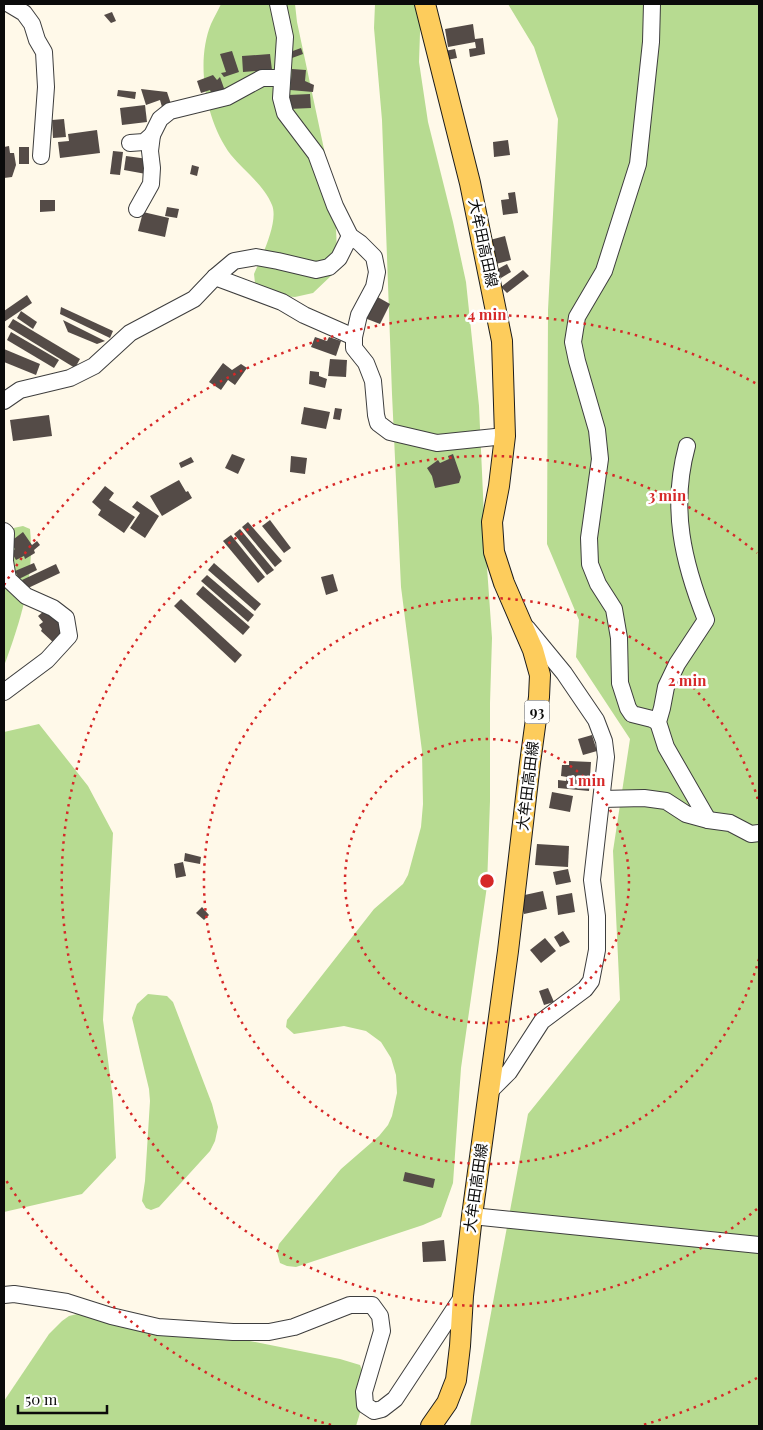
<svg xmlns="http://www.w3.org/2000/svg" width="763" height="1430" font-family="'Playfair Display','Noto Sans JP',serif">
<rect width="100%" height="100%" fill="#fff9e9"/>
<!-- forest -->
<g fill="#b7db91">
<path d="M221,4H295L297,22L335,201L337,254L333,274L313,293L295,297L271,295L255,283L254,274C261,258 279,222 272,205C265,186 244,171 231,155C206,122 195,63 211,24C214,17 218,11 221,4Z"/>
<polygon points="375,4 421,4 419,62 428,122 453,222 466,282 479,406 485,539 492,638 490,703 490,801 487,886 461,1068 453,1183 441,1217 423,1225 296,1267 287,1266 280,1263 277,1252 279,1244 341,1169 379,1136 388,1125 392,1116 397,1093 396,1075 391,1058 381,1042 366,1031 344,1026 294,1034 286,1027 287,1020 374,909 403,884 408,875 421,827 423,804 422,751 401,587 392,394 382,120 374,28"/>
<polygon points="508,4 759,4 759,1426 470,1426 528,1114 620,1000 613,851 630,739 576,657 579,620 547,544 548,310 558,119 534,47"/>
<path d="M23,526L30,529C35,577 20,622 4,666V530Z"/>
<polygon points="39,724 88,786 113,833 103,1020 113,1100 116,1158 82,1194 4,1212 4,732"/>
<polygon points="148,994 167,996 173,1002 212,1104 218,1127 215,1141 210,1151 159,1207 151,1210 146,1208 142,1201 145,1181 150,1101 149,1089 132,1018 137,1004"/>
<path d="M94,1310L340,1359L360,1365C369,1384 362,1407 356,1426H4V1401L49,1334L62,1321L69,1316Z"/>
</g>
<!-- building -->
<g fill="#544b47">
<polygon points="112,12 116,21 111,23 104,15"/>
<polygon points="473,24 475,39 483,38 485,54 470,57 469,49 476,48 475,42 448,47 445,29"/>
<polygon points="301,48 303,54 292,58 290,52"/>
<polygon points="455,49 457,58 447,60 445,51"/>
<polygon points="232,51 239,72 224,77 221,73 226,72 220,54"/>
<polygon points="270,54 272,70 243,72 242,56"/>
<polygon points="292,69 306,70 305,81 314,85 313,92 290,90"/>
<polygon points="213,75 217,80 220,77 225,91 212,95 210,90 201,93 197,81"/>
<polygon points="141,89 167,92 171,104 162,107 160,100 146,105"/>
<polygon points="118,90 136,92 135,99 117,96"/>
<polygon points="310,94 311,108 289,109 288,95"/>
<polygon points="145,105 147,122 122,125 120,108"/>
<polygon points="64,119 66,137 53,138 52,120"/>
<polygon points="97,130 100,153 60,158 58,142 69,141 68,134"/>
<polygon points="508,140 510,155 494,157 493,142"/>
<polygon points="9,146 10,153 14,153 16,165 12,177 4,178 4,147"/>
<rect x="19" y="147" width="10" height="17"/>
<polygon points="113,151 123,152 120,175 110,174"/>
<polygon points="126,156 148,159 146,174 124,170"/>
<polygon points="192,165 199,167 197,176 190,174"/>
<polygon points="515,192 518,213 503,215 501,200 509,199 508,193"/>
<polygon points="40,200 55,200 55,211 40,212"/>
<polygon points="167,207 179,209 177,218 165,216"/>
<polygon points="143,212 169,218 165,237 138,231"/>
<polygon points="505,236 511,260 496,264 490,240"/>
<polygon points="507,264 511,272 501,278 496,270"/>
<polygon points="523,270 529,276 507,293 501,287"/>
<polygon points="27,295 32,303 4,322 4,311"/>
<polygon points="374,295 390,304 380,324 362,317"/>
<polygon points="61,307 113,331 110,338 60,314"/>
<polygon points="21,311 37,322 33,329 17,318"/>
<polygon points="13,319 80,359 75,368 8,327"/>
<polygon points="63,320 105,341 97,344 68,332"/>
<polygon points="11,332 59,360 54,368 7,340"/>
<polygon points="315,337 327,341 329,337 341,341 336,356 311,347"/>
<polygon points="4,349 40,364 36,375 4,362"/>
<polygon points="330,359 347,360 346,377 328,376"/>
<polygon points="223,363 232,370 241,364 247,368 235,385 228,380 221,390 209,382"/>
<polygon points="310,371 319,372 319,376 327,379 325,388 309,384"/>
<polygon points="304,407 330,412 326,429 301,424"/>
<polygon points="335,408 342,409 340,420 333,419"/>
<polygon points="49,415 52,436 13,441 10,420"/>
<polygon points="232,454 245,459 238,474 225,468"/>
<polygon points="453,454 461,477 459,483 435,488 432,476 427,468 438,460 440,463 449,459 448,456"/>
<polygon points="291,456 307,458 305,474 290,472"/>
<polygon points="191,457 194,462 181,468 179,463"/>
<polygon points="179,480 186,492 188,491 192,498 162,516 150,496"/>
<polygon points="105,486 114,493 109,500 135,517 124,533 98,515 101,510 92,502"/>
<polygon points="137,501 159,516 145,538 130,528 140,513 132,507"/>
<polygon points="270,520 291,548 284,553 262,526"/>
<polygon points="248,522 282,561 275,567 242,527"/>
<polygon points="240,529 274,570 267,575 234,534"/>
<polygon points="23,532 32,545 37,541 40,545 34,550 35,553 25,559 24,556 16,560 12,553 15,549 10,542"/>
<polygon points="231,535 265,577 258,583 223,541"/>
<polygon points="34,563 37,570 19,579 15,571"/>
<polygon points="214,563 261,604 255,611 208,570"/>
<polygon points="56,564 60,573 26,589 22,580"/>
<polygon points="333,574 338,591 326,595 321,577"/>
<polygon points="207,575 254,615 248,622 201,581"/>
<polygon points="203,586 250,627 243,635 196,594"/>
<polygon points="181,599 242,655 235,663 174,606"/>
<polygon points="49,607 61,624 65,634 55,644 41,631 42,629 39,625 43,622 38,616"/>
<polygon points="592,735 597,751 583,755 578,739"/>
<polygon points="569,761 591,762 589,791 558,788 558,780 566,781 567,777 561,776 562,765 569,765"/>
<polygon points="552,792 573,796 570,812 549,808"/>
<polygon points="537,844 569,846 568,867 535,865"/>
<polygon points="185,853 201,857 200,864 184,861"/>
<polygon points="183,862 186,876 176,878 174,864"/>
<polygon points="568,869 571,882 556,885 553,872"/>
<polygon points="543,891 547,909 524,914 520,896"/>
<polygon points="572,893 575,912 558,915 556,896"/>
<polygon points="202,907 209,915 204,920 196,913"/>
<polygon points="563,931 570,942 560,947 554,937"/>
<polygon points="545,938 556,951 541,963 530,950"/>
<polygon points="548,988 554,1002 544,1005 539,991"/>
<polygon points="405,1172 435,1179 433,1188 403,1181"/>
<polygon points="444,1240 446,1261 423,1262 422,1242"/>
</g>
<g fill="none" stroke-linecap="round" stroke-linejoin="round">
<defs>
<g id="minor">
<polyline points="9,4 24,13 32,24 37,40 44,52 46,87 41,156"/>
<polyline points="278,4 285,37 281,98 285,113 316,154 335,206 350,236 360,243 374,257 377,272 374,287 359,315 354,337 354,348 366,363 373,381 376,415 378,423 390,432 437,443 505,436"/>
<polyline points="652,4 651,42 638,164 604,271 577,317 573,342 577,361 597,430 600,459 589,538 590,564 598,584 614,609 619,638 620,683 628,708 632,714 652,719 658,722"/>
<polyline points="130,143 144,142 152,135 160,119 170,111 227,97 262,78 282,78"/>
<polyline points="137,209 151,184 152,168 150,151 152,135"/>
<polyline points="215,277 282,302 304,315 354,337"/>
<polyline points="4,401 20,390 70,378 94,366 130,333 194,299 215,277 234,261 256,257 278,261 316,270 329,267 339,258 350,236"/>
<path d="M687,446C670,508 683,562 706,620L677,664L666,687L662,708L658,722L666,747L708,820"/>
<polyline points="4,531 6,533 5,561 8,579 26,596 53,608 66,618 69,636 47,660 4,692"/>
<polyline points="602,799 644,798 666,801 686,814 708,820 730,823 751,834 759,833"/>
<polyline points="490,1091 509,1072 542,1021 585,989 591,981 597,950 597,916 592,880 606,757 604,741 596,720 564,673 527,628"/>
<polyline points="472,1216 759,1245"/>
<polyline points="4,1295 14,1294 67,1302 111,1316 158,1327 233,1332 269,1332 294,1327 350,1305 372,1305 380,1316 382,1331 364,1392 365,1405 374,1411 382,1409 395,1399 463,1296"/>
</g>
<polyline id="major" points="425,4 470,183 502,341 505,436 499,486 492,522 494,552 504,583 533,650 540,675 539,697 530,763 508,951 472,1216 463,1296 460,1346 456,1380 447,1403 431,1426"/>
</defs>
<!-- minor casing -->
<use href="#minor" stroke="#3e3e3e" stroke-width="18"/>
<!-- major casing -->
<use href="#major" stroke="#1c1c1c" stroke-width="22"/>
<!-- minor -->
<use href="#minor" stroke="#fff" stroke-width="16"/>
<!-- major -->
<use href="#major" stroke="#fdcc5c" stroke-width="20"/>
</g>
<!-- distance rings -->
<g fill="none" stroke="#d62828" stroke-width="2.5" stroke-dasharray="2.5 5">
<circle cx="487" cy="881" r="142"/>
<path d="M759 959A283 283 0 1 1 759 803"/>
<path d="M757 1209A425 425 0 1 1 757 553"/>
<path d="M757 1378A566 566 0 0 1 643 1425M331 1425A566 566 0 0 1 4 1177M4 585A566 566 0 0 1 757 384"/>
</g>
<g text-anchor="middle" stroke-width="5" stroke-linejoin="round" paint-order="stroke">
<!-- shield labels -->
<rect fill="#fff" stroke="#545454" stroke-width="1" x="524.5" y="700.5" width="25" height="23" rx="4"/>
<g font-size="14" font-weight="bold" fill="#0b0b0b">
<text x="537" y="717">93</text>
</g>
<!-- street labels -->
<g font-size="15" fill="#0b0b0b" stroke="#fff">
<text transform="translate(483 243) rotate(78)" y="5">大牟田高田線</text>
<text transform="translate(528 786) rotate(-83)" y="5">大牟田高田線</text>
<text transform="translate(476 1188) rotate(-82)" y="5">大牟田高田線</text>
</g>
</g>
<circle cx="487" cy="881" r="8" fill="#d62828" stroke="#fff" stroke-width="2.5"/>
<g font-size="15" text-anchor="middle" font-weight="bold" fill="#d62828" stroke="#fff" stroke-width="5" stroke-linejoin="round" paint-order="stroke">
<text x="487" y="320">4 min</text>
<text x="667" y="501">3 min</text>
<text x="687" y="686">2 min</text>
<text x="587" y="786">1 min</text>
</g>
<!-- border -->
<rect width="763" height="1430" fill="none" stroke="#0b0b0b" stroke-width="10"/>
<!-- scale -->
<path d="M18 1405v8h89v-8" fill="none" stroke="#0b0b0b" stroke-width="2.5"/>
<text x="25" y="1405" font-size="15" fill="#0b0b0b" stroke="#ffffff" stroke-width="4" paint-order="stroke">50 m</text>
</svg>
